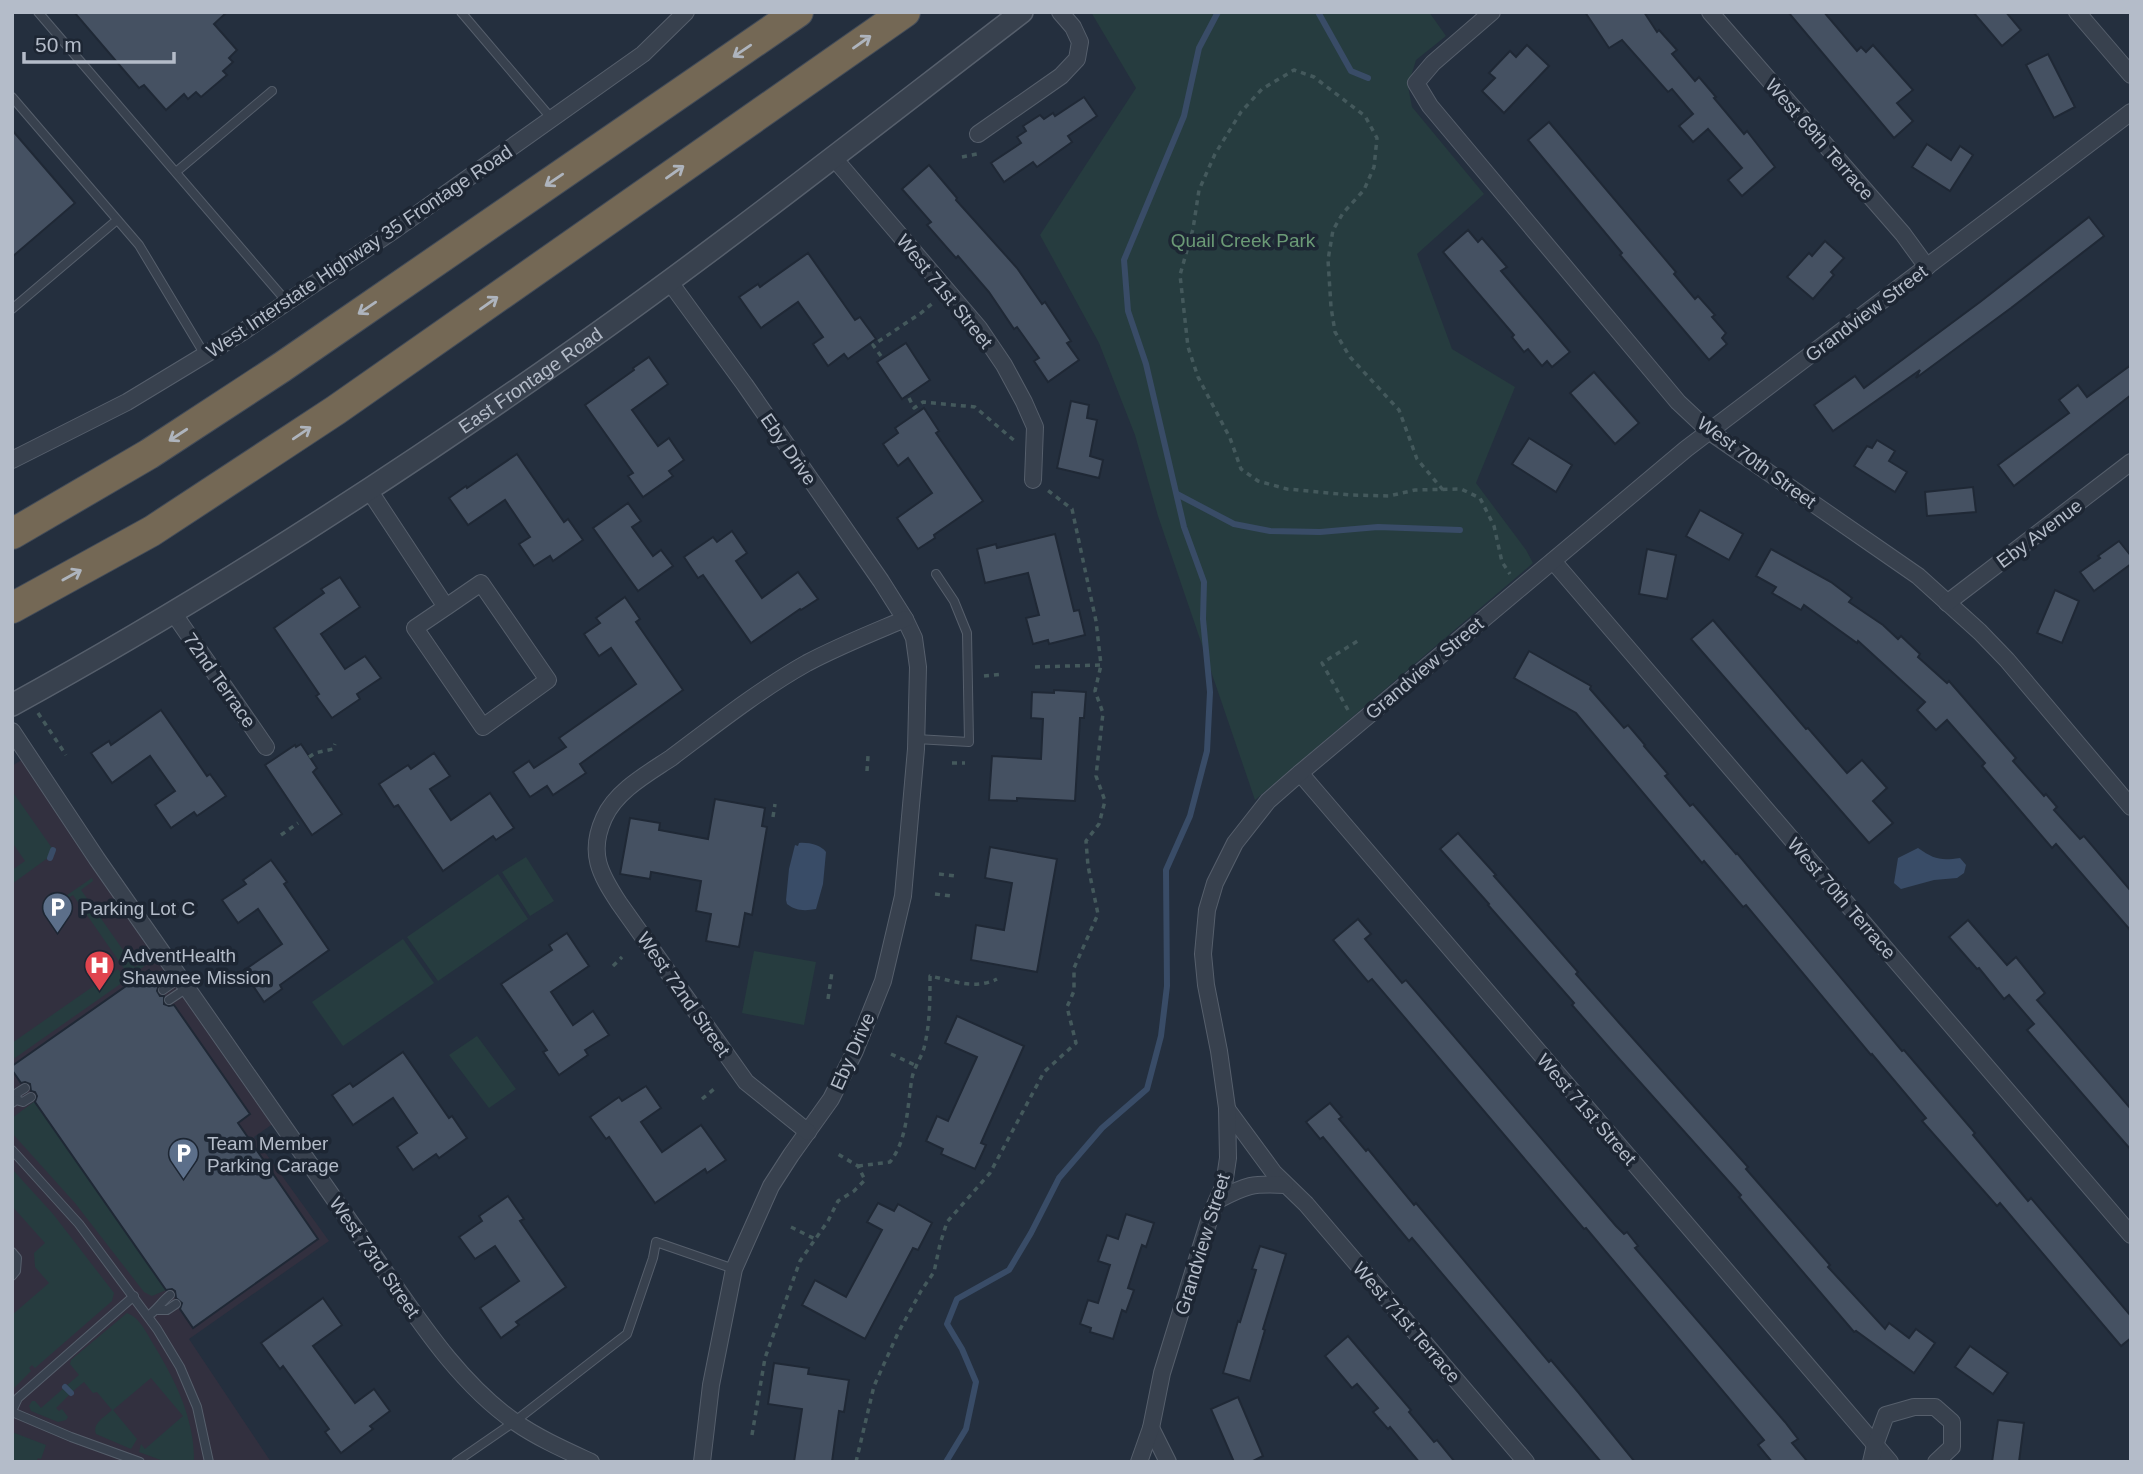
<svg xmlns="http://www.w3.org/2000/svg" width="2143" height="1474" font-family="Helvetica,sans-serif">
<rect width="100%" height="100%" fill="#242f3e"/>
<!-- medical -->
<polygon fill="#32303f" points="23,759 277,1121 254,1137 329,1241 189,1339 271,1462 12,1462 12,766"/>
<!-- green -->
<g fill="#263c3f">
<polygon points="1091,12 1429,12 1446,36 1416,60 1408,86 1412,107 1484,194 1417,254 1452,349 1515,387 1476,483 1526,550 1533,563 1255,800 1158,516 1135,435 1099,343 1040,235 1136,88"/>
<polygon points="12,791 52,848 49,857 12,884 12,870 25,861 12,842"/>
<polygon points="526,857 554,901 530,916 502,872"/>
<polygon points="498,874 528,919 438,981 407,937"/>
<polygon points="92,878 93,881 81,890 135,967 147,959 151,961 130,977 73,895 59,904 57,902"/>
<polygon points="403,939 434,983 343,1046 312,1002"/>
<polygon points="754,951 816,962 804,1025 742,1013"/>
<polygon points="118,969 126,980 12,1060 12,1043"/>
<polygon points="477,1036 516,1089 489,1108 449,1055"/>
<polygon points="35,1101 166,1290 152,1296 144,1292 75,1203 12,1133 12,1118"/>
<polygon points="12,1169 53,1214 114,1293 112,1301 35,1368 32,1365 29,1368 31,1371 12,1390 12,1315 49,1283 35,1267 34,1253 45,1243 12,1206"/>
<path d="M127,1313C139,1317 146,1332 152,1342C174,1378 195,1418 194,1462H166L139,1452L141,1444L145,1449L183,1416L151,1378L113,1410L137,1439L131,1449L96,1434C92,1423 105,1417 112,1410L97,1392L93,1393L84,1382L72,1392L66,1386L79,1375L70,1364L71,1360Z"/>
<polygon points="65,1387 70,1394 56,1408 59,1411 62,1409 68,1417 66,1420 58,1422 31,1411 29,1406 32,1401 35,1401 41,1408"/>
<polygon points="12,1432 46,1445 41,1459 38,1458 36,1462 12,1460"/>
</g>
<!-- water -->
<g fill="#394c67">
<path d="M799,843C808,842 821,845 826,852L823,884L816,909C805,911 796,911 787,904L786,900L789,869L795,845L798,846Z"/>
<path d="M1918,848C1934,859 1940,861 1960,858L1966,865L1964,873L1957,878L1934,880L1901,889L1894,883L1898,858Z"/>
</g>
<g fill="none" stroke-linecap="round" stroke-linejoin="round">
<!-- stream -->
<g stroke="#394c67" stroke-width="6">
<polyline points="1318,12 1351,71 1368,78"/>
<polyline points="1177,494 1234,524 1270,531 1320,532 1378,527 1460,530"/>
<polyline points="50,858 53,850"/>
<polyline points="65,1387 71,1393"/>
<polyline points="946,1462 966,1429 976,1382 962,1349 947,1324 957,1299 1009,1270 1031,1233 1059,1178 1102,1128 1147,1089 1161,1036 1167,986 1166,870 1190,816 1207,751 1210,692 1203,619 1204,582 1184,527 1146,364 1128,311 1124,260 1184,116 1199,48 1218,12"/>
</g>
</g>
<!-- building -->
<g fill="#455162" stroke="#1f2835" stroke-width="2">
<polygon points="74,12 227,12 214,24 237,50 229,58 233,62 223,71 227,75 201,97 196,92 188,99 184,94 166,110 144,85 139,88"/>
<polygon points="1585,12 1644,12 1657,32 1659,30 1677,50 1672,54 1695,81 1699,77 1716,97 1714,98 1744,134 1747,131 1775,167 1742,196 1728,180 1742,168 1708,129 1693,142 1679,126 1693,114 1672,89 1668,92 1622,40 1609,48"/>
<polygon points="1788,12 1824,12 1857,51 1861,47 1866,52 1873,45 1913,90 1897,103 1913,121 1894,138"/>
<polygon points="1973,12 2006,12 2021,30 2002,46"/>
<polygon points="1527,45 1549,66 1504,113 1482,91 1495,78 1489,73 1510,51 1516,57"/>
<polygon points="2048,54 2075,107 2054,118 2026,65"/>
<polygon points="1084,97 1097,116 1068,136 1072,142 1037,167 1033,162 1004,182 991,163 1021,143 1017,137 1026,131 1023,126 1040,115 1044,119 1053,113 1055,116"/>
<polygon points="1549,122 1676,272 1674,274 1695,299 1698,296 1715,315 1712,317 1726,333 1722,338 1727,344 1709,360 1620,255 1622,253 1528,140"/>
<polygon points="12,130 75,203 12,257"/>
<polygon points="1927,144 1951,160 1960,146 1973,155 1950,191 1912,167"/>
<polygon points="929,165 957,198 956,200 1017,268 1042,304 1045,302 1071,341 1067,343 1079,360 1048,382 1034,361 1039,358 1017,327 1014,329 989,292 958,256 956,258 927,225 931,222 902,189"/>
<polygon points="2089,217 2104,236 2011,308 1916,378 1920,370 1833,431 1814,405 1855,376 1864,388 1980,302"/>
<polygon points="1468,230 1478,242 1482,238 1507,267 1501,271 1570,352 1552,367 1547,361 1542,366 1528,349 1524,352 1512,337 1514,335 1443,252"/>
<polygon points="1825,241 1844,258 1831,272 1834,275 1813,299 1787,277 1809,253 1812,256"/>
<polygon points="808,253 855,320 860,317 876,339 848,359 844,354 828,366 813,344 823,337 798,302 761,328 739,297 758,284 760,287"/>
<polygon points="906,343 930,380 902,399 877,362"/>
<polygon points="649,357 668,384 632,410 658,446 669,438 684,460 669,471 673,476 643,497 628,476 633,473 585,405 634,370 633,368"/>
<polygon points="2131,365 2131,395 2014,486 1998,465 2069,413 2059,400 2078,385 2087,397"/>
<polygon points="1594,372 1639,423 1615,444 1570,393"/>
<polygon points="1071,401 1089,405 1087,418 1097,420 1090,456 1103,460 1099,478 1057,468"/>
<polygon points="924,408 939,431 936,433 983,501 934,535 935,538 918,549 897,518 932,493 908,458 898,466 883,444 898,433 895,428"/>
<polygon points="1529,438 1572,465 1556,492 1512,464"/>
<polygon points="1877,440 1895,451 1889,461 1907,472 1895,492 1854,466 1867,446 1872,448"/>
<polygon points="517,454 564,522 568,519 583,540 553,561 550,556 534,566 519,544 530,537 505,500 468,525 449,498 466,486 467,488"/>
<polygon points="1973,487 1976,512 1927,516 1925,492"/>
<polygon points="628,503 641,521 632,527 653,556 661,550 673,566 638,591 593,528"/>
<polygon points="1700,510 1743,534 1729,560 1686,536"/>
<polygon points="732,531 747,553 736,561 762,598 798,572 818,599 801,610 800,609 751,643 703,575 698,578 684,557 713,537 717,542"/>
<polygon points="1055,534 1074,611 1079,610 1085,635 1049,644 1048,640 1033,644 1026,618 1039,615 1028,573 985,583 977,549 996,544 997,548"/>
<polygon points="2119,541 2131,556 2131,564 2094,591 2080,572 2100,558 2098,556"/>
<polygon points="1647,549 1676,555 1667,599 1639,594"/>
<polygon points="1771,549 1831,582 1852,598 1849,602 1883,625 1898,639 1901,636 1920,654 1918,657 1947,683 1949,681 2016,758 2013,761 2044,796 2046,794 2057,807 2054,810 2080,839 2084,836 2131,891 2131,931 2056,844 2052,848 1982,766 1985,763 1947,720 1936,730 1917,710 1925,702 1858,641 1857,643 1804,605 1801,610 1772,593 1776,587 1756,576"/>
<polygon points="340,577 360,607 321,634 345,669 365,656 381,678 357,694 360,699 332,718 316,696 319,694 274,628 324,593 321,589"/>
<polygon points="2055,590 2079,601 2062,643 2037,633"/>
<polygon points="625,597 640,619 636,622 683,690 580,764 586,773 553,795 547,786 530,797 513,772 529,761 534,768 566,747 559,738 636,684 611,648 599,656 584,634 600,623 596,618"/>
<polygon points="1713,620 1806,729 1808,728 1847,773 1862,760 1887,788 1873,801 1893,823 1869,843 1691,639"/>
<polygon points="1529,651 1591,686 1590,689 1624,728 1628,725 1645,745 1644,746 1668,774 1665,776 1690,806 1693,804 1736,854 1737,853 1902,1051 1904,1050 1975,1133 1973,1135 2028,1201 2031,1198 2131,1316 2131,1338 2121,1346 2000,1203 1997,1206 1922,1121 1926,1118 1872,1054 1871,1055 1746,905 1743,907 1704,861 1702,863 1576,713 1514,678"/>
<polygon points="1054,690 1086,692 1084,718 1080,718 1075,801 1017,798 1017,801 989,800 992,756 1041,759 1043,719 1031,718 1032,692 1054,693"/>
<polygon points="161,710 207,776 210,774 226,796 197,816 194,812 171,828 155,805 175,791 150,756 112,783 91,753 109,741 111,745"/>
<polygon points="301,744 317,768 313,772 342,814 312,835 265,765 295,745 296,747"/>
<polygon points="434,753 450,776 430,789 451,820 490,793 514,828 496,840 493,836 443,871 398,805 394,807 379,784 408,765 411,769"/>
<polygon points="715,799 765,808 762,826 767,827 752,915 745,913 739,947 706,941 711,914 696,911 701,881 651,872 650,879 620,874 630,818 660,823 659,830 708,839"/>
<polygon points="1458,833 1496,875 1494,876 1578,972 1576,974 1621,1025 1748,1167 1746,1169 1830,1265 1828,1267 1885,1329 1889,1323 1909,1338 1916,1329 1935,1343 1914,1373 1856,1331 1854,1332 1739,1197 1741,1195 1613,1052 1572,1005 1574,1003 1488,905 1489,904 1440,849"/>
<polygon points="990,847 1057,859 1037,972 971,960 976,925 1004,930 1012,883 985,878"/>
<polygon points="271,860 287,882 284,884 329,950 280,985 282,989 264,1002 243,971 282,944 258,909 238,923 222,900 246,884 243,880"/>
<polygon points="1358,919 1371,934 1365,939 1402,983 1406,980 1616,1226 1624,1234 1627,1232 1638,1246 1635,1248 1785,1422 1798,1439 1792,1443 1808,1462 1772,1462 1758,1445 1764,1440 1586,1228 1584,1229 1372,979 1368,982 1333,940"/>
<polygon points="1968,920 2007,965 2016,957 2045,993 2037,1000 2131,1109 2131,1150 2027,1030 2034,1024 2009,995 2004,999 1979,968 1977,969 1949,937"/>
<polygon points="567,933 589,966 551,992 573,1025 593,1011 609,1035 585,1050 588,1055 559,1075 543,1052 547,1050 501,984 552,950 549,945"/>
<polygon points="149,970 159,985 157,991 160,996 164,996 164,1004 169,1006 174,1005 250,1114 238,1123 318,1239 193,1328 180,1309 182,1303 176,1298 175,1291 172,1289 166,1290 35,1102 37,1096 35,1092 31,1091 30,1084 25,1082 21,1083 12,1070 12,1066"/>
<polygon points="957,1016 1024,1046 981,1143 986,1145 975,1169 941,1154 943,1149 926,1141 937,1116 948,1121 977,1057 945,1043"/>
<polygon points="403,1052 449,1118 452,1116 467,1138 439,1158 436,1154 413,1170 397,1147 417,1133 393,1098 353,1125 332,1095 350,1083 353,1087"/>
<polygon points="646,1086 661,1108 641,1122 662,1152 701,1125 726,1160 707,1173 705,1169 655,1203 609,1137 606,1139 590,1117 619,1097 622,1101"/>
<polygon points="1330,1103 1342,1117 1339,1119 1366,1151 1368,1149 1414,1205 1416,1203 1549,1362 1551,1360 1578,1392 1635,1462 1601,1462 1412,1238 1409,1241 1323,1137 1320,1139 1306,1122"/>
<polygon points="508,1196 524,1219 520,1221 566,1287 516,1322 519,1325 501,1338 480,1308 519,1281 495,1246 475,1259 459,1237 482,1221 479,1216"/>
<polygon points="878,1203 894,1211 898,1204 932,1223 918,1250 913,1248 865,1339 802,1305 815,1280 846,1297 882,1230 867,1222"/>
<polygon points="1126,1214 1154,1223 1146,1247 1142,1245 1128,1288 1134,1290 1126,1312 1122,1310 1113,1339 1090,1332 1091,1328 1080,1324 1088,1300 1098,1303 1110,1265 1098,1261 1107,1235 1118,1239"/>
<polygon points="1260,1246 1286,1254 1263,1329 1265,1330 1250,1381 1223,1373 1238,1321 1240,1322 1256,1270 1252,1269"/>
<polygon points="323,1298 342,1325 313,1346 355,1403 374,1389 390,1411 370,1426 373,1429 341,1453 325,1432 329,1429 283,1366 280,1369 261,1343"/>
<polygon points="1348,1336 1411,1410 1409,1412 1434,1442 1437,1440 1455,1462 1419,1462 1390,1427 1388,1429 1373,1412 1378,1408 1357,1384 1352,1388 1325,1356"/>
<polygon points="1970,1346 2008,1373 1993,1394 1955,1367"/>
<polygon points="774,1363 809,1368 808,1374 849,1380 844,1412 839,1411 832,1462 794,1462 802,1409 768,1404"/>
<polygon points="1238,1397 1263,1456 1251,1462 1234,1462 1211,1409"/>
<polygon points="1998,1420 2024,1423 2019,1462 1992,1462"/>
</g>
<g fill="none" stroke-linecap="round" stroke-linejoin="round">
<defs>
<g id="service">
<polyline points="38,12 287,302"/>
<polyline points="461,12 552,119"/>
<polyline points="12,97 139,245 205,355"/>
<polyline points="176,172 272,91"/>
<polyline points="12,309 117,220"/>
<polyline points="916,739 969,742 967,633 954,601 936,574"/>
<polyline points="163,990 180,978"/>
<polyline points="169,1000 187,988"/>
<polyline points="16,1100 17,1093 25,1088"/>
<polyline points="12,1103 16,1100 23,1102 31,1097"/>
<polyline points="12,1150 79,1224 157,1329 180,1367 197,1407 209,1462"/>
<polyline points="12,1252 17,1258 16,1271 12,1276"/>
<polyline points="158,1310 167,1310 176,1304"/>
<path d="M148,1316C157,1310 161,1302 170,1295"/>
<polyline points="12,1411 18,1398 134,1296"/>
<polyline points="12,1412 71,1437 140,1462"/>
<polyline points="456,1462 514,1422 627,1334 653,1258 656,1242 734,1269"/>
</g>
<g id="minor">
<polyline points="1492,12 1433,63 1416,83 1430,106 1678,402 1710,432 1918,576 1980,632 2007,660 2131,807"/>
<polyline points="1710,12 1903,234 1927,267"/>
<polyline points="2077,12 2131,75"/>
<polyline points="978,134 1061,76 1077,59 1080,42 1073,27 1060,12"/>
<polyline points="833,157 979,328 1004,365 1024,402 1035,427 1033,480"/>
<polyline points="669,281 745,385 881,581 905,619 914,638 918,667 916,749 903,896 883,981 855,1051 831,1099 791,1155 771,1186 734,1269 711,1385 702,1462"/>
<polyline points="12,460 127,402 241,333 396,229 643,54 686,12"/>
<polyline points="369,490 446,607 481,583 548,680 483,727 415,628 446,607"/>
<polyline points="1553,561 2131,1235"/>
<polyline points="1947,603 2131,462"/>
<polyline points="174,614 266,747"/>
<path d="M12,731L97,859L374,1256C415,1314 456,1381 515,1422C538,1438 565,1450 591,1462"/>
<polyline points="1300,773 1890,1462"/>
<polyline points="1227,1109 1274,1173 1306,1204 1526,1462"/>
<path d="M808,1132L746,1082L619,903C600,874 588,853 604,818C616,791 647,774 671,758C715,725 759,690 807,663C839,646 872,633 905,619"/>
<path d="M1218,1200C1246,1185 1253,1183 1285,1185"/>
<polyline points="1151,1428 1168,1462"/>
<polyline points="1139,1462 1151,1428 1162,1373 1211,1214 1224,1185 1228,1158 1227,1108 1219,1051 1206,985 1203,954 1207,910 1215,883 1235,843 1268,801 1300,773 1686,449 2131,112"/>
<polyline points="1871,1462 1875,1445 1886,1415 1914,1407 1935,1407 1952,1422 1952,1447 1936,1462"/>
</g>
<g id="tertiary">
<path id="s1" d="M12,705C196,604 372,491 544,371C708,257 864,133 1022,12"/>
</g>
<g id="motorway">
<polyline points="12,534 149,454 282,367 798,12"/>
<polyline points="12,608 152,531 336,410 905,12"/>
</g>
</defs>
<!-- service casing -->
<use href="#service" stroke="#565f6c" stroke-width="10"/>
<!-- minor casing -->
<use href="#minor" stroke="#565f6c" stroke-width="18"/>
<!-- tertiary casing -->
<use href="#tertiary" stroke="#565f6c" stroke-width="24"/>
<!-- motorway casing -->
<use href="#motorway" stroke="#434c59" stroke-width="32"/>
<!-- path -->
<g stroke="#44595c" stroke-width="3.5" stroke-dasharray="5 5" stroke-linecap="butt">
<polyline points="962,157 977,154"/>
<polyline points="881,356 873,345 921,313 934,302"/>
<polyline points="909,398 914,408 923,402 975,407 1016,442"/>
<polyline points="1443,490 1417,459 1399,410 1350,357 1335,332 1331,307 1328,260 1333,230 1343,213 1364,190 1374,167 1377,138 1365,116 1314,77 1294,70 1262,89 1241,112 1215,154 1199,190 1193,229 1180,275 1188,347 1198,377 1230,438 1241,469 1258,481 1287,489 1350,495 1389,496 1415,490 1461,489 1480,498 1494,526 1502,562 1510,574"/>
<polyline points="1035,667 1101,665 1096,621 1072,509 1046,489"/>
<polyline points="984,676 1003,674"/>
<polyline points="1348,710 1322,663 1361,639"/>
<polyline points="38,713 66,755"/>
<polyline points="309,757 315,753 333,749 335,744"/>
<polyline points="952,763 965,763"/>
<polyline points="867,771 868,756"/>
<polyline points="773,817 775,804"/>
<polyline points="281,835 298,823"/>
<polyline points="939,874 955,876"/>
<polyline points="935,894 951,896"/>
<polyline points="613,966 622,957"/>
<polyline points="828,999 832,972"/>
<polyline points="891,1054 917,1066"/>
<polyline points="702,1099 714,1089"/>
<path d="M858,1166L890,1162C908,1139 907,1107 912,1078C914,1068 921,1058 924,1048C930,1024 930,1000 930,976C954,981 975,990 997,979"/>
<polyline points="791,1227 815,1239"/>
<polyline points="752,1435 765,1358 800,1261 828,1221 838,1201 854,1191 865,1180 858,1166 836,1153"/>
<polyline points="856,1462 874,1386 898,1333 921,1291 934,1272 940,1244 947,1222 990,1173 1044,1072 1076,1043 1067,1007 1074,991 1074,968 1098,914 1088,866 1086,841 1099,824 1105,801 1096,776 1103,713 1095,691 1101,665"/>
</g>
<!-- service -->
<use href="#service" stroke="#38414e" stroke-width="8"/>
<!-- minor -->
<use href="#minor" stroke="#38414e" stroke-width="16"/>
<!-- tertiary -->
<use href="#tertiary" stroke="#38414e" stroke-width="21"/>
<!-- motorway -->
<use href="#motorway" stroke="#746855" stroke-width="30"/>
</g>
<!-- one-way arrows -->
<defs><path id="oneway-shaft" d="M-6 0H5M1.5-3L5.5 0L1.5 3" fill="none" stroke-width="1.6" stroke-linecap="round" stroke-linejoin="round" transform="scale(1.75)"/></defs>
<g stroke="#aeb4bd">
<use href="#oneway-shaft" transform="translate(862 42) rotate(-35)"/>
<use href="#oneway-shaft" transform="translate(742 51) rotate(146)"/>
<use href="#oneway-shaft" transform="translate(675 172) rotate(-35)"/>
<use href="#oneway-shaft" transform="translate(554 180) rotate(146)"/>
<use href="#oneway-shaft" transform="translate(489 303) rotate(-35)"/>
<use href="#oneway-shaft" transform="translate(367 308) rotate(146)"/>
<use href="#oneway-shaft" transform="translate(302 433) rotate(-34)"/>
<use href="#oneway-shaft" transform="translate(178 435) rotate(147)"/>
<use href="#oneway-shaft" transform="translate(72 575) rotate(-29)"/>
</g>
<!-- icons -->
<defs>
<symbol id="parking-pin" viewBox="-11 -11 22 30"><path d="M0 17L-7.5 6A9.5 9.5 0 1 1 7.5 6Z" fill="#5c6f8a" stroke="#1d2633"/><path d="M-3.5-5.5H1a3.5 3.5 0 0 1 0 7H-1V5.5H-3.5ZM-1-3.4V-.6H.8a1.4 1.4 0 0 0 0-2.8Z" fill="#fff"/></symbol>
<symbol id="hospital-pin" viewBox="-11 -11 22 30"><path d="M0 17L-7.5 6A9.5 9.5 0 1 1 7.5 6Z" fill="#e0444e" stroke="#1d2633"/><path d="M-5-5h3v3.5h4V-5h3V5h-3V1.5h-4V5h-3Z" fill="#fff"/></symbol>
</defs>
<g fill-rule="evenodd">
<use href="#parking-pin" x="40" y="890" width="35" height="47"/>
<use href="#hospital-pin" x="82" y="948" width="35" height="47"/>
<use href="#parking-pin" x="166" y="1136" width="35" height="47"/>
</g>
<g text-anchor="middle" stroke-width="7" stroke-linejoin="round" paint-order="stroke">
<!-- street labels -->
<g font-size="19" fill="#b4bcc9" stroke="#1d2633">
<text transform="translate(1820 139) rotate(49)" y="7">West 69th Terrace</text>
<text transform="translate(359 251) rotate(-34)" y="7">West Interstate Highway 35 Frontage Road</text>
<text transform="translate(945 291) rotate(51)" y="7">West 71st Street</text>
<text transform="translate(1866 313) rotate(-37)" y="7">Grandview Street</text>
<text dy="7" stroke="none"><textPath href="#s1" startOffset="612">East Frontage Road</textPath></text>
<text transform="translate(789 449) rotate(55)" y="7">Eby Drive</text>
<text transform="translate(1757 462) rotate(36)" y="7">West 70th Street</text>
<text transform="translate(2039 533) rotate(-37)" y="7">Eby Avenue</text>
<text transform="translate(1424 668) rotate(-40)" y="7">Grandview Street</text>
<text transform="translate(220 680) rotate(55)" y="7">72nd Terrace</text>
<text transform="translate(1842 898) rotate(49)" y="7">West 70th Terrace</text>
<text transform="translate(684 994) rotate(55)" y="7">West 72nd Street</text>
<text transform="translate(852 1051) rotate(-66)" y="7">Eby Drive</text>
<text transform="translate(1587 1109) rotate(49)" y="7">West 71st Street</text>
<text transform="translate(1202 1244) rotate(-73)" y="7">Grandview Street</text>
<text transform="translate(375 1257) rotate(55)" y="7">West 73rd Street</text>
<text transform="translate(1407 1322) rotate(49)" y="7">West 71st Terrace</text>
</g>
<!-- park labels -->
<g font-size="19" fill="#6b9a76" stroke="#1d2633">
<text x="1243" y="247">Quail Creek Park</text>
</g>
<!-- poi labels -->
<g font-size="19" fill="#b4bcc9" stroke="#1d2633" text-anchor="start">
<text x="80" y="915">Parking Lot C</text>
<text x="122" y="962">AdventHealth<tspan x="122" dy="22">Shawnee Mission</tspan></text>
<text x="207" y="1150">Team Member<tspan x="207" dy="22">Parking Carage</tspan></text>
</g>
</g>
<!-- border -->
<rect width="2143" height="1474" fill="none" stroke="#b4bcc9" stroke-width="28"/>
<!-- scale -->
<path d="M24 52v10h150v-10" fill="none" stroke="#b4bcc9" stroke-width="3.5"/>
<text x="35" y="52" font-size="21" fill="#b4bcc9" stroke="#1d2633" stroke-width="5" paint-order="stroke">50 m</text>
</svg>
